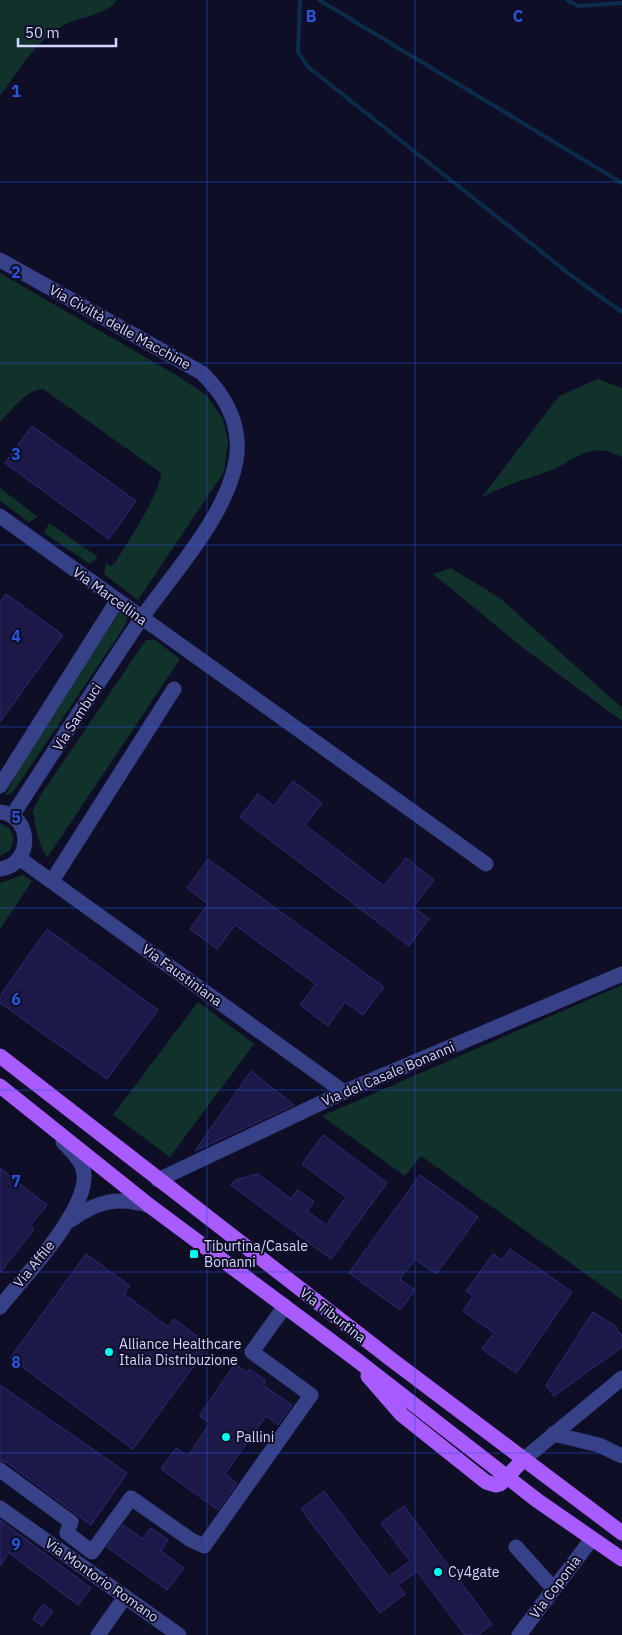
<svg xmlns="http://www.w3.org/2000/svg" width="622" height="1635" font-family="'IBM Plex Sans',sans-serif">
<rect width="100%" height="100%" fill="#0f0e27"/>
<!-- green -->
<g fill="#11312b">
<path d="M0,0H116V2C102,16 82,16 64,25C35,41 19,70 0,96Z"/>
<path d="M0,273L176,375L206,395L223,419L228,442L224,472L138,600L104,574L106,563L110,566L115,563C127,543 160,494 161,473L43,389C27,389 11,411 0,422Z"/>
<path d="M598,379L622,388V457C584,440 578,461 547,472C524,479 503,487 482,497L559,396Z"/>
<polygon points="0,488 38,517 29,522 0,501"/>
<polygon points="49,523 98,557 90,564 44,533"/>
<polygon points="451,568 501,599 622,708 622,721 527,651 433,574"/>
<polygon points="121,610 128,616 125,626 13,792 5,796 30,748"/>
<path d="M146,640H155L180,659L47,858C39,846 35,826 33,811L40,796Z"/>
<polygon points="0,823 10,829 14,839 10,850 0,856"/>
<polygon points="23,875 32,881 0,929 0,883"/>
<polygon points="622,985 622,1300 421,1156 405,1176 322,1116"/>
<polygon points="198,1002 254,1044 170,1157 113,1115"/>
</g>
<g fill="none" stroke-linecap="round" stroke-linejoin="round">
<!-- stream -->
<g stroke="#0a2b4a" stroke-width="4">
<polyline points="300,0 298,52 308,67 577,280 622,312"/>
<polyline points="319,0 622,183"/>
<polyline points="567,0 578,6 622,3"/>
</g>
</g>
<!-- building -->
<g fill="#1c1949" stroke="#2e2a76">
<polygon points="32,426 136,501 109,539 5,463"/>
<polygon points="6,594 63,635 0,722 0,602"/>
<polygon points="293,781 322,803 305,825 384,886 406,858 434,880 413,907 429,919 409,946 240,817 258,794 274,806"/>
<polygon points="208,859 384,987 363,1015 345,1002 328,1026 300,1005 316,984 235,925 217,949 190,929 208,904 187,888"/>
<polygon points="47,929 158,1010 107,1079 0,1003 0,996"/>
<polygon points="251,1071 294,1105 195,1151"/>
<polygon points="323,1135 387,1183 331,1259 231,1185 235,1180 258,1174 291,1199 298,1190 314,1202 307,1211 326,1225 346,1197 302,1164"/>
<polygon points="0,1168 47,1205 30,1226 34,1229 0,1273"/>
<polygon points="420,1175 478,1217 436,1274 415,1259 400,1279 415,1290 400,1310 349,1273"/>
<polygon points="510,1249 572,1292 516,1373 482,1349 494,1333 463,1311 473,1296 466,1291 493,1254 502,1260"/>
<polygon points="86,1254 130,1286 124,1294 168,1327 174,1319 209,1345 133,1449 10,1358"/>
<polygon points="593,1312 615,1326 622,1336 622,1347 554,1396 546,1385"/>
<polygon points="235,1364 247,1372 250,1369 266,1381 263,1385 292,1405 278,1425 266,1416 225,1474 237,1483 218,1510 161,1469 176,1448 188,1456 210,1423 199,1416"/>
<polygon points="0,1385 127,1473 91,1525 6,1462 0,1461"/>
<polygon points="324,1491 389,1577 410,1561 381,1523 404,1506 492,1624 478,1635 465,1635 417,1571 398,1585 405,1594 380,1613 301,1509"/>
<polygon points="0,1520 91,1588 78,1605 9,1553 0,1566"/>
<polygon points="123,1525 143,1539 151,1528 168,1540 161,1551 184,1568 167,1590 107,1547"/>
<polygon points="43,1604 53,1611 42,1626 33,1619"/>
</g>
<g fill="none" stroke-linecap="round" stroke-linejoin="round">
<!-- minor -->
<g stroke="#374188" stroke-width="15">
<path d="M0,260L202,373C226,396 242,426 236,461C226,517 173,573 141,619C97,684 55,750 12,816"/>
<polyline points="0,516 486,864"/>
<polyline points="0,786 117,601"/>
<path d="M0,812C33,815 33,865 0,869"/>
<polyline points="19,858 344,1092"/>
<polyline points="52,881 174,689"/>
<polyline points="158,1180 344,1092 622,974"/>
<path d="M71,1220C97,1201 119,1196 150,1206"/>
<path d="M0,1307C22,1279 94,1205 83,1169C80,1158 70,1150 63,1142"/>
<polyline points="553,1434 599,1445 622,1456"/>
<polyline points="524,1459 622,1378"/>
<polyline points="0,1470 71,1522 67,1533 92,1552 131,1498 191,1540 204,1546 311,1395 252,1352 285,1306"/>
<polyline points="0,1508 179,1635"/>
<polyline points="516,1547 553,1588"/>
<polyline points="98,1635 125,1597"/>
<polyline points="519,1635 591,1540"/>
</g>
<!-- major -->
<g stroke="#a85bff" stroke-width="15">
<polyline points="0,1056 392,1360 622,1533"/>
<polyline points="0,1086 150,1206 358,1361 538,1501 622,1559"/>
<polyline points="368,1376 402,1415 486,1482 496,1485 500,1484 524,1459"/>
</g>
</g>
<!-- grid -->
<path fill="none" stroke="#2655da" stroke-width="1" stroke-opacity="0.55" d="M207,0V1635M415,0V1635M0,182H622M0,363H622M0,545H622M0,727H622M0,908H622M0,1090H622M0,1272H622M0,1453H622"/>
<!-- markers -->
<g fill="#00fff1" stroke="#0f0e27" stroke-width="2">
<rect x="189" y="1249" width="10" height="10" rx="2.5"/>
<circle cx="109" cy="1352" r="5"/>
<circle cx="226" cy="1437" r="5"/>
<circle cx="438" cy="1572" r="5"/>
</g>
<g text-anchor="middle" stroke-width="4" stroke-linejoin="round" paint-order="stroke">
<!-- street labels -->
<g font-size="14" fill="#d4d6ff" stroke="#0f0e27">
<text transform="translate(120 327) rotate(29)" y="5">Via Civiltà delle Macchine</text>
<text transform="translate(110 596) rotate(36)" y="5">Via Marcellina</text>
<text transform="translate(77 717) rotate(-57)" y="5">Via Sambuci</text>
<text transform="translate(182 975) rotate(36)" y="5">Via Faustiniana</text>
<text transform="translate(388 1074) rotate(-23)" y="5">Via del Casale Bonanni</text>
<text transform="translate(34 1264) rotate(-51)" y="5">Via Affile</text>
<text transform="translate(333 1315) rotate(38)" y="5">Via Tiburtina</text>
<text transform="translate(102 1580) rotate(35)" y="5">Via Montorio Romano</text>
<text transform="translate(555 1587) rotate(-53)" y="5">Via Coponia</text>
</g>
<!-- poi labels -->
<g font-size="14" fill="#d4d6ff" stroke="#0f0e27" text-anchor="start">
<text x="204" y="1251">Tiburtina/Casale<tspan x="204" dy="16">Bonanni</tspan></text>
<text x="119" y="1349">Alliance Healthcare<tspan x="119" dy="16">Italia Distribuzione</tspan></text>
<text x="236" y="1442">Pallini</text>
<text x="448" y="1577">Cy4gate</text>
</g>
</g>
<g font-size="16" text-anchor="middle" font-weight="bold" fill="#2655da" stroke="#0f0e27" stroke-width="4" stroke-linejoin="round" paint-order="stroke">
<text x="311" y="22">B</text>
<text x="518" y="22">C</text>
<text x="16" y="97">1</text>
<text x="16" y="278">2</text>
<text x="16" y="460">3</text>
<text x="16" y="642">4</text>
<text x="16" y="823">5</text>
<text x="16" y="1005">6</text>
<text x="16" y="1187">7</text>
<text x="16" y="1368">8</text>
<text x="16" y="1550">9</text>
</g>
<!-- scale -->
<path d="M18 38v8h98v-8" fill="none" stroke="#d4d6ff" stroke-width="2.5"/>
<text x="25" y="38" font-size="15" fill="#d4d6ff" stroke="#0f0e27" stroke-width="4" paint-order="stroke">50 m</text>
</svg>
